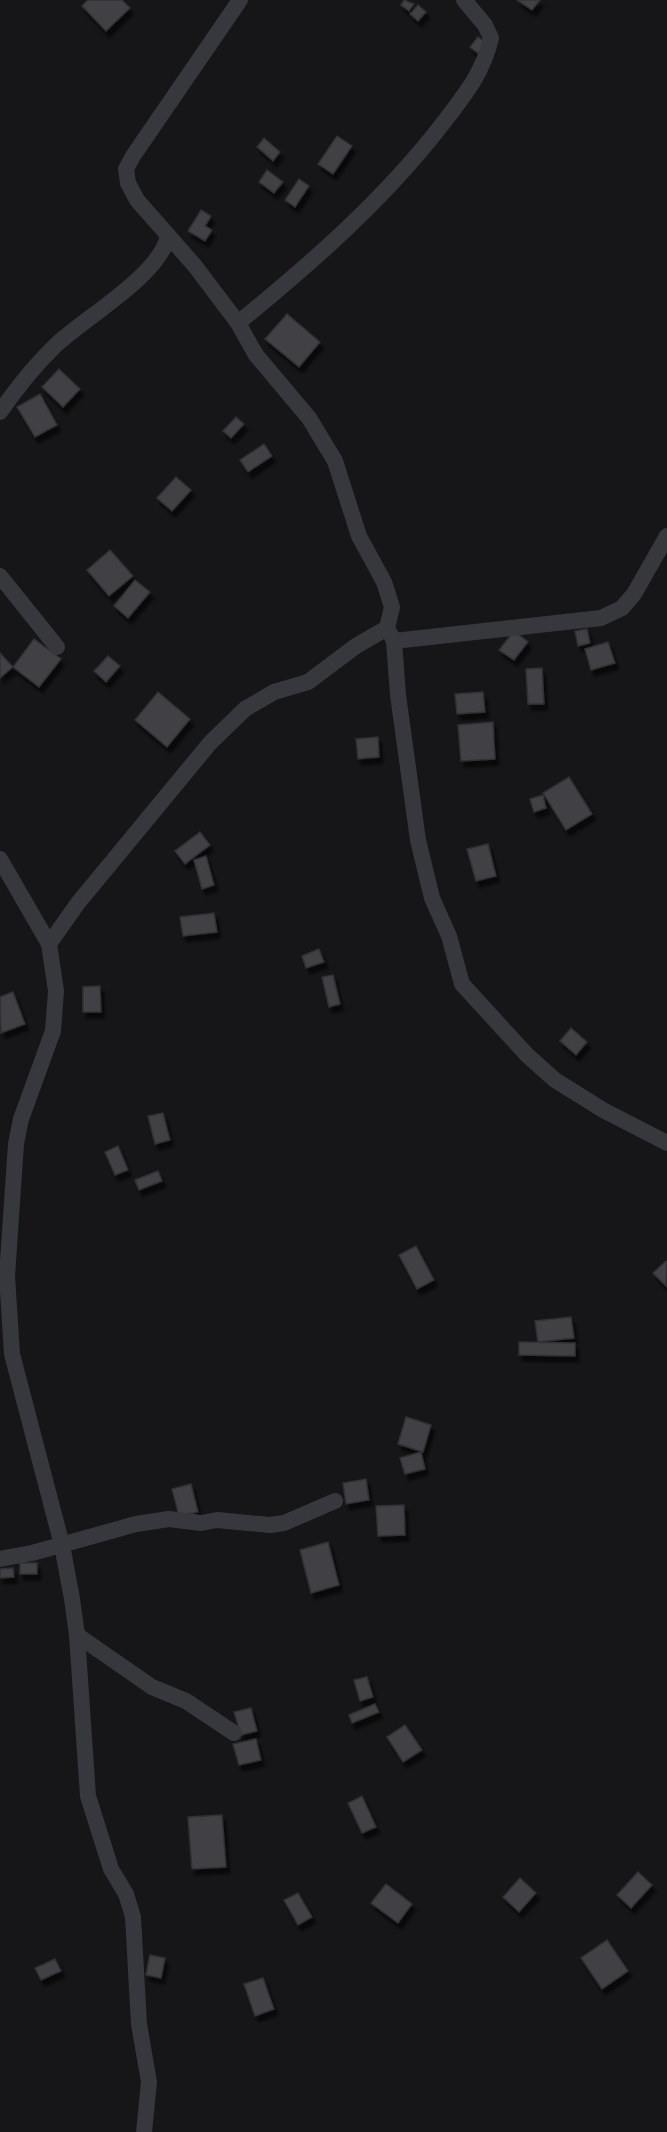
<svg xmlns="http://www.w3.org/2000/svg" width="667" height="2132" font-family="Cabin,sans-serif">
<defs>
<filter id="shadow"><feDropShadow dx="3.5" dy="6" stdDeviation="1.5" flood-color="#0009"/></filter>
</defs>
<rect width="100%" height="100%" fill="#161618"/>
<!-- building -->
<g fill="#404145" stroke="#303034" stroke-width="1.5" filter="url(#shadow)">
<polygon points="88,0 122,0 130,8 106,31 82,6"/>
<polygon points="404,0 414,4 409,11 401,5"/>
<polygon points="517,0 540,0 532,10"/>
<polygon points="418,5 426,12 418,21 410,14"/>
<polygon points="478,37 491,47 483,57 470,47"/>
<polygon points="337,136 352,146 333,174 318,164"/>
<polygon points="264,138 280,152 273,161 257,147"/>
<polygon points="267,170 283,182 274,193 259,182"/>
<polygon points="299,179 309,186 295,207 285,200"/>
<polygon points="201,210 211,216 205,226 212,230 205,241 188,231"/>
<polygon points="287,314 320,342 299,367 265,339"/>
<polygon points="59,369 80,389 63,407 42,387"/>
<polygon points="40,394 57,425 35,437 17,407"/>
<polygon points="236,417 244,424 231,438 223,431"/>
<polygon points="264,444 272,456 248,472 240,460"/>
<polygon points="176,477 191,490 172,511 157,498"/>
<polygon points="110,550 133,576 109,596 87,570"/>
<polygon points="135,580 150,592 128,618 114,606"/>
<polygon points="587,629 590,643 578,646 575,631"/>
<polygon points="514,631 528,642 514,660 499,650"/>
<polygon points="34,639 61,659 39,687 13,667"/>
<polygon points="608,642 615,663 591,670 585,649"/>
<polygon points="0,653 13,667 0,678"/>
<polygon points="108,656 120,666 106,682 94,671"/>
<polygon points="542,668 544,704 528,704 526,669"/>
<polygon points="158,692 190,719 167,747 135,720"/>
<polygon points="483,692 485,712 457,714 455,694"/>
<polygon points="493,722 495,759 461,761 458,725"/>
<polygon points="378,737 379,757 358,759 356,739"/>
<polygon points="569,777 592,814 566,830 543,793"/>
<polygon points="543,795 546,808 534,812 530,799"/>
<polygon points="200,832 210,845 185,864 175,851"/>
<polygon points="488,844 496,876 476,881 467,849"/>
<polygon points="206,856 214,885 202,889 194,860"/>
<polygon points="214,913 217,932 183,936 180,917"/>
<polygon points="319,949 324,962 306,968 302,956"/>
<polygon points="333,975 340,1004 329,1007 322,977"/>
<polygon points="100,986 101,1012 83,1012 83,987"/>
<polygon points="13,992 25,1024 1,1033 0,997"/>
<polygon points="571,1028 587,1042 576,1055 560,1041"/>
<polygon points="163,1113 170,1140 155,1144 148,1116"/>
<polygon points="118,1146 128,1170 115,1175 105,1152"/>
<polygon points="158,1171 162,1181 139,1190 135,1180"/>
<polygon points="416,1246 434,1280 417,1289 399,1255"/>
<polygon points="666,1261 667,1262 666,1286 653,1273"/>
<polygon points="571,1317 574,1338 538,1342 535,1321"/>
<polygon points="519,1342 575,1343 575,1356 519,1355"/>
<polygon points="406,1417 431,1425 423,1452 398,1444"/>
<polygon points="421,1452 425,1469 405,1474 400,1458"/>
<polygon points="366,1479 369,1500 346,1504 343,1483"/>
<polygon points="191,1484 198,1512 179,1516 172,1489"/>
<polygon points="404,1505 405,1535 378,1536 376,1506"/>
<polygon points="328,1542 339,1585 311,1593 300,1550"/>
<rect x="20" y="1563" width="17" height="11"/>
<polygon points="13,1568 14,1577 0,1578 0,1569"/>
<polygon points="367,1677 373,1697 360,1701 354,1680"/>
<polygon points="375,1704 379,1712 352,1723 349,1715"/>
<polygon points="251,1708 257,1731 241,1735 234,1712"/>
<polygon points="405,1725 422,1750 403,1762 387,1737"/>
<polygon points="256,1739 261,1760 239,1765 233,1744"/>
<polygon points="362,1796 376,1827 362,1833 348,1803"/>
<polygon points="222,1815 226,1867 192,1869 188,1817"/>
<polygon points="638,1872 652,1885 631,1908 617,1895"/>
<polygon points="520,1878 536,1893 519,1912 503,1897"/>
<polygon points="386,1884 412,1904 398,1923 371,1903"/>
<polygon points="298,1893 312,1917 298,1925 284,1900"/>
<polygon points="607,1940 628,1971 602,1989 581,1958"/>
<polygon points="150,1955 165,1958 161,1978 146,1975"/>
<polygon points="55,1959 61,1971 41,1980 35,1968"/>
<polygon points="263,1978 274,2009 255,2016 244,1984"/>
</g>
<g fill="none" stroke-linecap="round" stroke-linejoin="round">
<!-- minor -->
<g stroke="#37383d" stroke-width="16">
<polyline points="240,0 133,156 126,169 128,183 137,200 195,266 238,323 256,355 309,418 335,461 359,536 384,582 392,607 387,628 394,641 398,695 418,840 432,898 449,936 462,984 527,1055 555,1080 603,1110 667,1143"/>
<path d="M238,323C314,261 388,196 447,118C467,92 484,70 491,38L485,25L464,0"/>
<path d="M0,412C16,389 35,365 56,345C84,318 162,274 168,235"/>
<polyline points="0,576 57,647"/>
<polyline points="394,641 601,618 622,608 634,594 667,536"/>
<polyline points="0,859 49,944 56,991 53,1031 21,1119 16,1144 7,1276 12,1354 62,1545 72,1599 77,1635 88,1796 111,1869 126,1894 133,1917 139,2024 149,2082 144,2132"/>
<polyline points="49,944 78,903 210,743 245,709 274,692 308,682 356,646 387,628"/>
<polyline points="0,1559 32,1553 136,1524 169,1519 201,1523 217,1520 270,1525 284,1523 335,1501"/>
<polyline points="77,1635 152,1687 186,1701 234,1733"/>
</g>
</g>
</svg>
